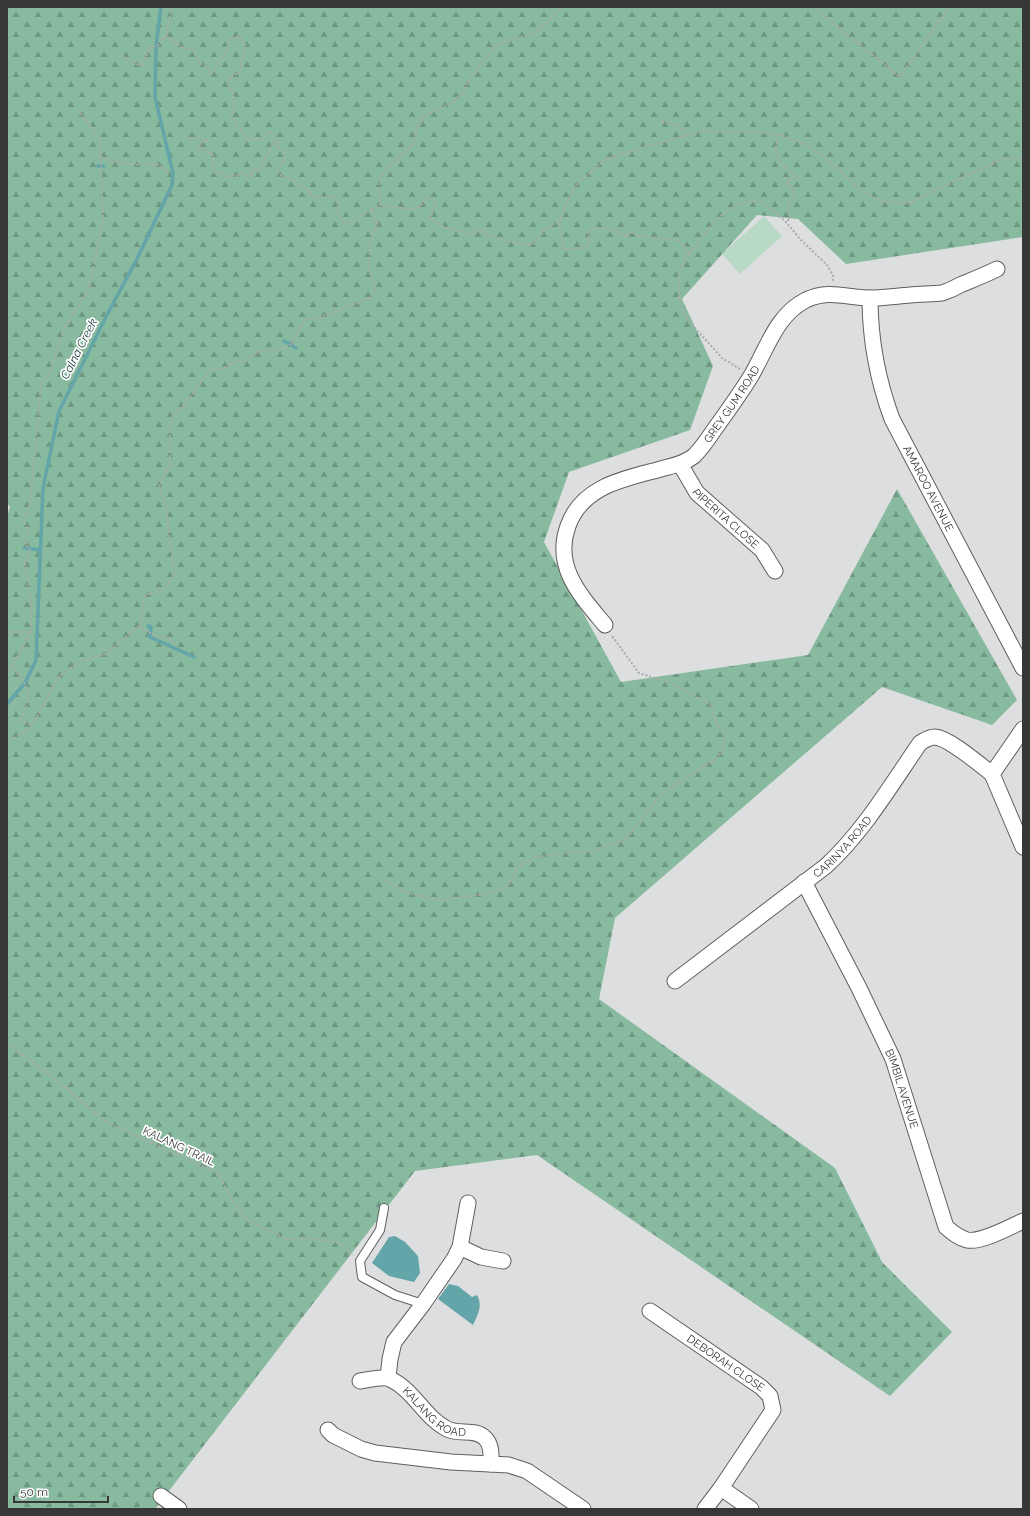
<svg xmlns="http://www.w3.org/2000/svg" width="1030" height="1516" font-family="Raleway,sans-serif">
<defs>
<pattern id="forest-firs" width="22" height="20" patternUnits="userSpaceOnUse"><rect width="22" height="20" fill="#87ba9e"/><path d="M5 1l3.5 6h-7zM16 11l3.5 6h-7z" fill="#6f9882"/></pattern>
</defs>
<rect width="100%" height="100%" fill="#dddedf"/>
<!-- grass -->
<polygon fill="#b8d9c6" points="764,216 782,236 740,274 722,254"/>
<!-- forest -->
<polygon fill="url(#forest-firs)" points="7,7 1023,7 1023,237 846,264 798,219 757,215 682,299 713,366 690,430 569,472 544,542 621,682 808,655 897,489 1017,700 992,725 882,687 615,918 599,999 835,1168 882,1262 952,1332 890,1396 537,1155 415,1171 155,1509 7,1509 7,516 10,507 7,503"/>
<!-- water -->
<g fill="#64a5a9">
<polygon points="395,1236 405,1242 418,1256 420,1273 414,1282 389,1276 372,1263 389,1237"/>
<path d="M449,1284L458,1286L472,1297L477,1295C483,1306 478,1314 473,1325L438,1299Z"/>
</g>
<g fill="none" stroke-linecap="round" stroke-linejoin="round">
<!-- stream -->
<g stroke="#64a5a9" stroke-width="3.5">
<polyline points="98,166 104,166"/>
<polyline points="284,341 296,348"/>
<polyline points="24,548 40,550"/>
<polyline points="148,626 151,627 150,637 194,657"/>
<polyline points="7,704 25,683 36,660 43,488 59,411 110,309 137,259 172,185 173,173 155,97 156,46 161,7"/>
</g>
<defs>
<polyline id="service" points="384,1208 380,1230 360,1261 362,1277 395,1295 423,1304"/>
<g id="minor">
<path id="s1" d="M870,298C870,339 878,381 892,419L1023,668"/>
<path id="s2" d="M680,464L697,493L762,550L775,571"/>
<path id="s3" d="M605,625C581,596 553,567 568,526C582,486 624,479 661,469C672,466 684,464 694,456C702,448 708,439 714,430C727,412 740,394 751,376C767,349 776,315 806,300C830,289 846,298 870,298C883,298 897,296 910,295C920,294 932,294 942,293C948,291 955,288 960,285C972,280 985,275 997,269"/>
<polyline points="1023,729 992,774 1023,847"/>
<path id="s4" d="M804,882L859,988L893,1059L946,1227C953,1233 959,1238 967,1240C981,1243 1010,1227 1023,1221"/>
<path id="s5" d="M675,981L826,866C864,831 891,785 920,743C925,740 929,737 935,737C949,738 979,764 992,774"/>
<polyline points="460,1247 481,1257 503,1261"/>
<path id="s6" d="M650,1311L761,1387L770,1396L773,1410L721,1488L705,1509"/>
<polyline points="388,1378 390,1359 394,1342 423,1304 454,1259 460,1247 468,1203"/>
<path id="s7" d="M360,1381C367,1380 384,1376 390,1379C414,1390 424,1417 447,1429C459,1435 475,1428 485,1438C492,1445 491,1455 491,1464"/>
<polyline points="328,1430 333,1435 361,1449 375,1453 451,1462 509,1465 527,1471 583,1509"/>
<polyline points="721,1488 751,1509"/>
<polyline points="161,1496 179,1509"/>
</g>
</defs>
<!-- service casing -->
<use href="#service" stroke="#5e5f60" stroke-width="10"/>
<!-- minor casing -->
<use href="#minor" stroke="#5e5f60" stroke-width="17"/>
<!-- path -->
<g stroke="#a9aaab" stroke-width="2" stroke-dasharray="2 2" stroke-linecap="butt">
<polyline points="813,7 900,77 949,7"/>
<polyline points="166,37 172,7"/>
<path d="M119,55L136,63L140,66L146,57L150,48L159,45L163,37L171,39L180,46L194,51C196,59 199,63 207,67L211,75L227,50L229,40L238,36L245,45L240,72L231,76L228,84L234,95L235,110L231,115L247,139H262L270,131L276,142"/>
<path d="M662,121C673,124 682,124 686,136"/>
<polyline points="779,134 775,153 783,166 796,175 795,178 788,180 786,182 795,191 792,201 788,203 790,218 786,222"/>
<path d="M189,139C197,137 199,140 206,139L208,141L202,142L198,147C203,150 208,151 213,155V173H221L229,177L233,175L237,176L243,171L247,177L251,176L252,171L257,169L259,170L262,168L263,163L273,143L278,142L277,148L284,151L286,159L280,164V166L277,171L279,175C288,177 308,188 313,197H333L339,202L337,211L342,221L352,222L363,214L372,209"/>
<path d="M101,158C119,163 137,166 156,164L168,173"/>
<polyline points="380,205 379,178 389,167 413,144 418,125 421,119 434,110 452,103 464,91 469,79 488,55 497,45 509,40 534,33 547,23 562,7"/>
<path d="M689,254L685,247L678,240L638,236L630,231L626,237C617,229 603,227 591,228L588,233L590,241L585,248L564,249L559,225L564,208L577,184L604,160L646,146L705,131L743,132L779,134L807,145L834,165L861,190L882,202L908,203L1000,160L1023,157"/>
<polyline points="740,369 722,358 686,318 679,297 679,275 684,261 714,222 725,212 737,204 750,201 762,202 786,222 801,240 827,265 833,275 833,282"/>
<polyline points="139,626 155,636 168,638 178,645"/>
<polyline points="7,632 31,632"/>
<path d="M12,666C19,675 28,685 28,696C28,702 22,714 21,721L32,724"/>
<polyline points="7,675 31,632 31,602 25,562 30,550 26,545 28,529 23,520 30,504 41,385 51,370 65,327 89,289 103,219 100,139 79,111"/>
<path d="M7,742L20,735L34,722L59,676L80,662L105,654L139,626L141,623L144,597C148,593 151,594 156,592C165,589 171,581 174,573L166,507L159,486L170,465V431L173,413L183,407L210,370L221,369L236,362L246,361L258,351L284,349L290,345L305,320L321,317L372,297L375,286L369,268L370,245L377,224L372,209L380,205L416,210L428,197L436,202L430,219L444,227L470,234L479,229C493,240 514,243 531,245L544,230L560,220"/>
<polyline points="383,879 403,891 424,897 444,900 496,892 509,884 518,866 536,857 596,850 620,842 631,833 662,793 713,761 722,752 726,733 717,726 711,705 670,683 639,673 612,636"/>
<polyline points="7,1043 56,1080 106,1122 218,1173 230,1197 248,1221 287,1239 309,1238 339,1243 353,1255"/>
</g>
<!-- service -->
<use href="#service" stroke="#fff" stroke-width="8"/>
<!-- minor -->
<use href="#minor" stroke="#fff" stroke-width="15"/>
</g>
<g text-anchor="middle" stroke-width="3.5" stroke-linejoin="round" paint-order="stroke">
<!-- street labels -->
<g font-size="11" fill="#373738" stroke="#fff">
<text dy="4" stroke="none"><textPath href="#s3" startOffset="326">GREY GUM ROAD</textPath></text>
<text dy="4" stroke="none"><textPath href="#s1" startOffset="202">AMAROO AVENUE</textPath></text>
<text dy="4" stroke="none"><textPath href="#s2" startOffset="72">PIPERITA CLOSE</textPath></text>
<text dy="4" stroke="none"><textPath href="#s5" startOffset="215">CARINYA ROAD</textPath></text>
<text dy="4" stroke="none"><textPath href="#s4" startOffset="229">BIMBIL AVENUE</textPath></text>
<text transform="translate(179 1146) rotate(25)" y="4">KALANG TRAIL</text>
<text dy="4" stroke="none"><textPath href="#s6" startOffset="92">DEBORAH CLOSE</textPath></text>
<text dy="4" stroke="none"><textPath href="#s7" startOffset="87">KALANG ROAD</textPath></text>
</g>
<!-- water labels -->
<g font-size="12" font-style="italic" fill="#193a3c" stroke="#fff">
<text transform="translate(79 349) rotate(-63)" y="4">Calna Creek</text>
</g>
</g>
<!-- border -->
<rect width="1030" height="1516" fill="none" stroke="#373738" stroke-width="16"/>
<!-- scale -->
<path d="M14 1496v6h94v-6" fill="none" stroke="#373738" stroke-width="2"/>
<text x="20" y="1496" font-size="12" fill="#373738" stroke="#ffffff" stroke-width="3" paint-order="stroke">50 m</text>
</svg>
